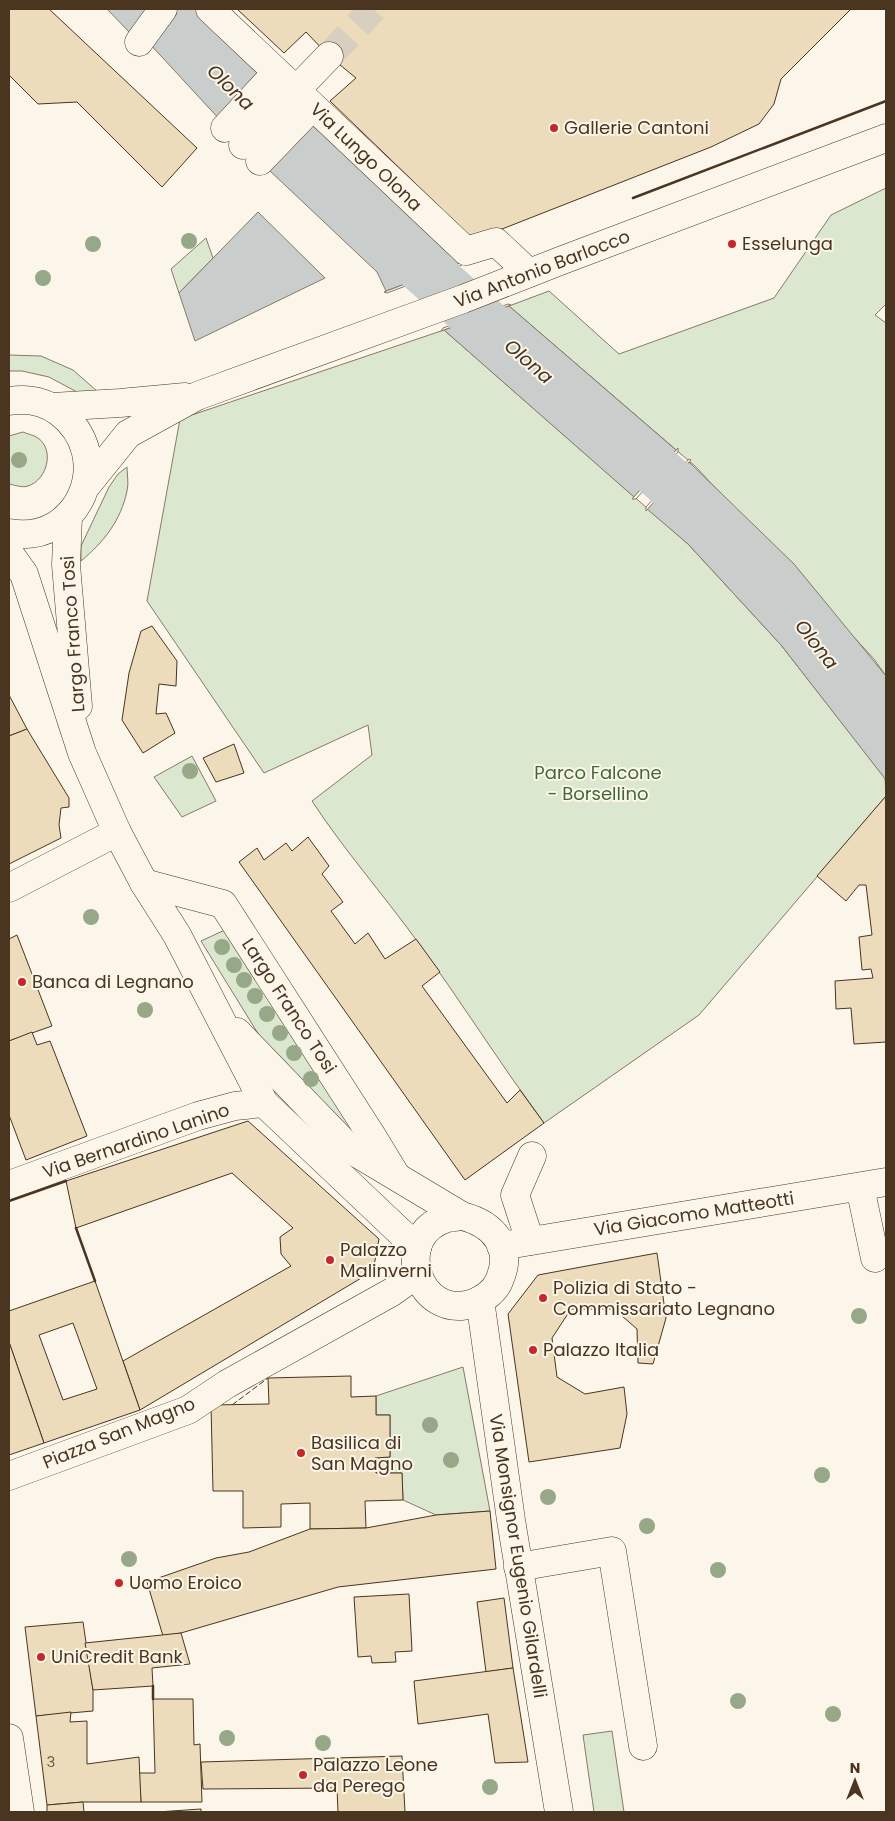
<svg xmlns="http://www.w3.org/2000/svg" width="895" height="1821" font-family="Poppins,sans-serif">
<rect width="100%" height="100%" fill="#fbf6e9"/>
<!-- green -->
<g fill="#dce7d0" stroke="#887966">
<polygon points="886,188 886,304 875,315 886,323 886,676 874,659 696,467 509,306 549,291 619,354 774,298 831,215"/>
<polygon points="206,238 213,258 179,293 171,269"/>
<path d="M444,330L688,544L781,645L885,778L886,796L699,1015L544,1123C500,1064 461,1001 417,941C383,894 344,850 312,801L372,755L368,725L264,773L147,601L180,419Z"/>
<polygon points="9,355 41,356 73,370 98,392 77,392 49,377 22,371 9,371"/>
<path d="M23,432C27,434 34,435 38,438C55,450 47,480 28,486C23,488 14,485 9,484V436Z"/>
<path d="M127,467C127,475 129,483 127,491C121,520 104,542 81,561V546L109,487L118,474Z"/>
<polygon points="192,756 216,801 182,817 154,777"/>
<polygon points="227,929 362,1141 262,1040 201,941"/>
<polygon points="463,1367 490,1511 436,1515 403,1500 402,1473 376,1473 375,1458 390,1457 390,1415 376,1415 376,1396"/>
<polygon points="612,1731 624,1812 594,1812 583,1735"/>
</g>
<!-- water -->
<g fill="#c9cecd" stroke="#887966">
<polygon points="107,9 152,9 132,35"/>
<polygon points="175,9 195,9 266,76 221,121 149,43"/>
<polygon points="312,123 461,263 386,291 377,272 269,170"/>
<polygon points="258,212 325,278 195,341 179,293"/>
<polygon points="509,306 676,450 634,497 444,330"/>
<polygon points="689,462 794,564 886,676 886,780 781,645 688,544 647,509"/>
</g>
<!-- pier -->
<g fill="#fbf6e9" stroke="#887966">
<polygon points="463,262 462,265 387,293 384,292"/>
<polygon points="508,304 511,305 441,331 443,328"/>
<polygon points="678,448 678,452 636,499 632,499"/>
<polygon points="689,459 691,460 646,511 646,507"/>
</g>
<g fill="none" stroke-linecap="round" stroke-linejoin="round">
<!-- river -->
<g stroke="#c9cecd" stroke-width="52">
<polyline points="376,226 532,366"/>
<path d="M601,424C643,459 686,494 723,535"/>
</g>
</g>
<!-- building -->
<g fill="#ecdcbc" stroke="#4a3520" fill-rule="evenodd">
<polygon points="9,9 49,9 197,148 162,187 77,102 38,104 9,75"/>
<polygon points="237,9 851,9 781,79 774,104 759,124 711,147 474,240 330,101 356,78 329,56 306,32 284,53"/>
<polygon points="152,626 177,661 176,686 159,684 156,714 166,713 175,733 143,753 122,720 129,673 141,631"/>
<polygon points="9,695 27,729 9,736"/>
<polygon points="27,729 69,798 69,807 61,808 59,825 61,838 9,864 9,736"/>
<polygon points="234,744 244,773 216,782 203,758"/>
<polygon points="886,796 886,1042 854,1044 851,1008 836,1009 835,981 873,978 871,969 862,970 859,937 872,935 866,885 859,885 846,901 817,876"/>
<polygon points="308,837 329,866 322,874 343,902 331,911 355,944 368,933 385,959 416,939 440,972 422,986 507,1103 520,1090 544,1123 465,1180 239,862 257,848 264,860 286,843 292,851"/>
<polygon points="17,935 52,1026 9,1041 9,939"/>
<polygon points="32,1032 37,1045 50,1041 87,1136 26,1160 9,1115 9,1041"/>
<polygon points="248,1121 379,1239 373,1271 140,1410 123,1361 291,1266 281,1254 280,1237 293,1228 232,1173 76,1228 66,1181"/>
<polygon points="657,1253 666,1318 653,1364 638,1363 637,1329 614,1309 571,1309 552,1338 557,1377 585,1394 624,1387 627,1414 620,1448 529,1462 508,1314 538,1275"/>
<path d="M95,1281L140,1410L44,1443L9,1342V1311ZM73,1323L97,1389L63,1400L39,1335Z"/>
<polygon points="9,1342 44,1443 9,1455"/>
<polygon points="351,1376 351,1397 376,1396 376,1415 390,1415 390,1457 375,1458 376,1473 402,1473 403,1500 365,1501 366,1528 310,1529 310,1503 281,1504 281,1527 243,1528 243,1491 213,1491 211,1405 269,1404 268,1378"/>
<polygon points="490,1511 496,1569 338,1587 181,1633 163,1636 147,1582 216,1558 249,1552 310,1529 366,1528 436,1515"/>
<polygon points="409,1594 412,1651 395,1652 396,1662 372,1663 371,1656 358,1657 354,1597"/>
<polygon points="504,1598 513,1668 486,1672 477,1602"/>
<polygon points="83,1622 93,1690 93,1711 36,1716 25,1627"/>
<polygon points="181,1633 190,1664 152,1668 153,1686 93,1690 85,1643"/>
<polygon points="513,1668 528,1762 495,1763 488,1714 418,1724 414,1681"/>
<polygon points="153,1699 193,1699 194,1745 200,1744 202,1802 141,1802 139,1773 155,1773"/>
<polygon points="71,1712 70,1722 87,1721 87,1764 139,1757 141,1802 83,1802 47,1805 36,1716"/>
<polygon points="402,1756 405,1812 338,1812 337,1788 203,1789 201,1762"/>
<polygon points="83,1802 84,1812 47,1812 47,1805"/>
<polygon points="201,1809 201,1812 157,1812"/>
</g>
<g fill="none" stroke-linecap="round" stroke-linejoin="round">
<!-- minor-tunnel -->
<polyline stroke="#d8cfc1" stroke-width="28" stroke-dasharray="28 14" stroke-linecap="butt" points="329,56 373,9"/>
<defs>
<g id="minor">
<polyline points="210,9 466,251 496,242 529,273"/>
<polyline points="139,42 163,9"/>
<polyline points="225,128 276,73"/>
<polyline points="243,145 329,56"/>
<polyline points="260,161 312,107"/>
<path d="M9,401C27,398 44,401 59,412C117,456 80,546 9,533"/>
<polyline points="52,407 120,403 185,397"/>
<polyline points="87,485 128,434 197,396 463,299 560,261 886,138"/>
<polyline points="68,516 66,565 78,706"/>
<polyline points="9,553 24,574 82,753 117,832 144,883 177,935 264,1103 417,1248"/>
<polyline points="144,883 223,904 372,1136 395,1174"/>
<polyline points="9,888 117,832"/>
<path d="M237,1032L350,1149L462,1216C494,1224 514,1248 499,1281C495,1291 484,1299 474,1303C418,1323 390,1235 447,1218C451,1217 457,1217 462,1216"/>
<polyline points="9,1185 198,1116 235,1106 264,1103"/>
<polyline points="860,1187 875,1258"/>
<polyline points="530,1241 515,1195 532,1156"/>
<polyline points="501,1246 886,1182"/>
<polyline points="480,1300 511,1520 559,1812"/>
<polyline points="9,1476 188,1410 227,1384 392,1292 417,1274"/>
<polyline points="518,1567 612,1551 643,1746"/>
<polyline points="9,1738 20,1812"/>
</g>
</defs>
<!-- minor casing -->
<use href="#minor" stroke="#4a3520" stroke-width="29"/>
<!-- minor -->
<use href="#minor" stroke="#fbf6e9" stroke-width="28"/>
<!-- fence -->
<polyline stroke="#4a3520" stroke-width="1" stroke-dasharray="6 2.5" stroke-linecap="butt" points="232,1405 268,1378"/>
<!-- wall -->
<g stroke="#4a3520" stroke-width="2.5">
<polyline points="633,198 886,101"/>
<polyline points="9,1201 66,1181"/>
<polyline points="76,1228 95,1281"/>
<polyline points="153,1686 153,1699"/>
</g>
</g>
<!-- trees -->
<g fill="#96a887">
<circle cx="189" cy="241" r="8"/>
<circle cx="93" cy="244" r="8"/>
<circle cx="43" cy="278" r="8"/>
<circle cx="19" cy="460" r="8"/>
<circle cx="190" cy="771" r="8"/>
<circle cx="91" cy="917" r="8"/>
<circle cx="222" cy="947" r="8"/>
<circle cx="234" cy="965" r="8"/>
<circle cx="244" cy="980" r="8"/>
<circle cx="255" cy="996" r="8"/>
<circle cx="145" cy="1010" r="8"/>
<circle cx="267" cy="1014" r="8"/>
<circle cx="280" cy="1033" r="8"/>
<circle cx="294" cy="1053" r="8"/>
<circle cx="311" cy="1079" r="8"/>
<circle cx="859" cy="1316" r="8"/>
<circle cx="430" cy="1425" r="8"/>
<circle cx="451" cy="1460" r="8"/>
<circle cx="822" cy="1475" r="8"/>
<circle cx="548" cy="1497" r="8"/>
<circle cx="647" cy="1526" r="8"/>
<circle cx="129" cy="1559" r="8"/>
<circle cx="718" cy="1570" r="8"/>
<circle cx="738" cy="1701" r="8"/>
<circle cx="833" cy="1714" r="8"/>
<circle cx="227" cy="1738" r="8"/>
<circle cx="323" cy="1743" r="8"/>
<circle cx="490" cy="1787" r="8"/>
</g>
<!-- markers -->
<g fill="#c62828" stroke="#fbf6e9" stroke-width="2">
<circle cx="554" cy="128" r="5"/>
<circle cx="732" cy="244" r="5"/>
<circle cx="22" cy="982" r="5"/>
<circle cx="330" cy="1260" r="5"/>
<circle cx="543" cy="1298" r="5"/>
<circle cx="533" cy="1350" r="5"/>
<circle cx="301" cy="1453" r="5"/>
<circle cx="119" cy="1583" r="5"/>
<circle cx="41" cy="1657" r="5"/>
<circle cx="303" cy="1775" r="5"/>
</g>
<g text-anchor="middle" stroke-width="4" stroke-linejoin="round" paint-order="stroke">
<!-- number labels -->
<g font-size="15" fill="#725f47">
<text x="51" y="1767">3</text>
</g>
<!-- poi labels -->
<g font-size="18" fill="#4a3520" stroke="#fbf6e9" text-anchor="start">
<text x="564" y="134">Gallerie Cantoni</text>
<text x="742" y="250">Esselunga</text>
<text x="32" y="988">Banca di Legnano</text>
<text x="340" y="1256">Palazzo<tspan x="340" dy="21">Malinverni</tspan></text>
<text x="553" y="1294">Polizia di Stato -<tspan x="553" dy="21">Commissariato Legnano</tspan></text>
<text x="543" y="1356">Palazzo Italia</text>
<text x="311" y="1449">Basilica di<tspan x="311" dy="21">San Magno</tspan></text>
<text x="129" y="1589">Uomo Eroico</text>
<text x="51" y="1663">UniCredit Bank</text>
<text x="313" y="1771">Palazzo Leone<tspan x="313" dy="21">da Perego</tspan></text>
</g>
<!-- street labels -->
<g font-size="18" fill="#4a3520" stroke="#fbf6e9">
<text transform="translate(366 157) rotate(44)" y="6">Via Lungo Olona</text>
<text transform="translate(542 269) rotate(-21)" y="6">Via Antonio Barlocco</text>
<text transform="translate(73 634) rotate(-94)" y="6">Largo Franco Tosi</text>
<text transform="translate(289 1006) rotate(57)" y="6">Largo Franco Tosi</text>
<text transform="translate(136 1141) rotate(-19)" y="6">Via Bernardino Lanino</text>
<text transform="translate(694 1214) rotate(-9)" y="6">Via Giacomo Matteotti</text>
<text transform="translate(119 1433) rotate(-22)" y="6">Piazza San Magno</text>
<text transform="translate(518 1556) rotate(81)" y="6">Via Monsignor Eugenio Gilardelli</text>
</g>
<!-- park labels -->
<g font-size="18" fill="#436837" stroke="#fbf6e9">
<text x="598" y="779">Parco Falcone<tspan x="598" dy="21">- Borsellino</tspan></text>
</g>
<!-- water labels -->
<g font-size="19" font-style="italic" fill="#4a3520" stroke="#fbf6e9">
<text transform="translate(231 87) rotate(44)" y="7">Olona</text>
<text transform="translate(529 361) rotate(41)" y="7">Olona</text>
<text transform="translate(817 644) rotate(52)" y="7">Olona</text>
</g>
</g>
<!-- border -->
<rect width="895" height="1821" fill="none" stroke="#4a3520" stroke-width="20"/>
<!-- north arrow -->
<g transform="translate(855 1781)" stroke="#fbf6e9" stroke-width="4" paint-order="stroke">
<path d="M0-4L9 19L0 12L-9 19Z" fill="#4a3520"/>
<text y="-8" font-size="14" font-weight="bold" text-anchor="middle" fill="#4a3520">N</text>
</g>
</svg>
